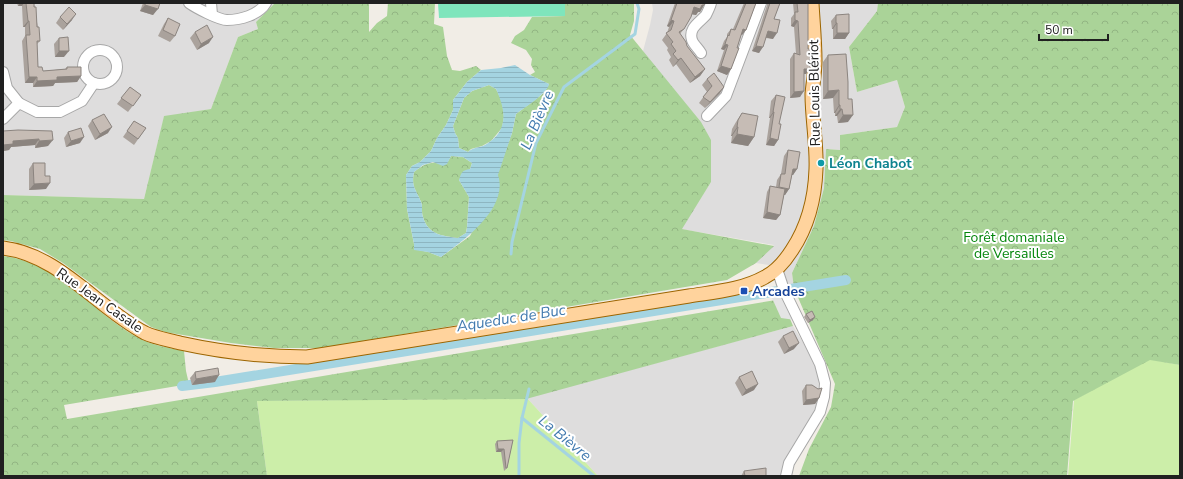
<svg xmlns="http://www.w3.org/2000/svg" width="1183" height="479" font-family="'Nunito Sans',sans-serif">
<defs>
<pattern id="forest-crowns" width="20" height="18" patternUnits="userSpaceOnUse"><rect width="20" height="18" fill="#aad398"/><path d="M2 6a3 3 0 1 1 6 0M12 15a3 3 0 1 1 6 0" fill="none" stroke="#92b583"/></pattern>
<pattern id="water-rules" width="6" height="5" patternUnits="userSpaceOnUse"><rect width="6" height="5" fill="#a4d4e1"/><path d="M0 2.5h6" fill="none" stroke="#8db6c1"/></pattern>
</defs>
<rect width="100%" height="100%" fill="#f1ede6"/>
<!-- residential -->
<g fill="#dedddd">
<polygon points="3,3 275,3 256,22 258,29 238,37 211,109 164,117 144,199 3,195"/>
<polygon points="652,3 878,3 877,11 849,47 857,92 897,80 905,107 897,127 840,135 840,150 826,149 824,188 814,226 792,273 794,288 769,265 756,263 774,245 681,229 711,182 643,51 650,25 653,10"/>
<polygon points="793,326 814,360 819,376 818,400 812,417 784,476 598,476 527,398"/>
</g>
<!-- grass -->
<g fill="#cceea9">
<polygon points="1149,359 1180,365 1180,476 1068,476 1074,400"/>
<polygon points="527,398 598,476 267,476 257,401"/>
</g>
<!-- forest -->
<g fill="url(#forest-crowns)">
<polygon points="275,3 369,3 369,32 377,23 387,16 388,3 435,3 434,24 443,27 447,56 452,70 460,71 476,66 481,70 467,82 453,100 453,110 446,125 437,138 431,151 420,162 412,166 406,175 407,209 414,244 414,249 428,252 441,257 470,236 499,180 497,175 512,133 516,114 544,93 549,84 530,75 535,72 531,65 532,59 526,50 511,43 515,36 524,30 532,17 565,16 565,3 634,3 634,21 630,35 701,122 711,140 711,182 682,229 774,246 756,263 727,280 321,348 274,348 231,343 165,332 151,327 63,263 40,249 11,241 3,240 3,195 144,199 164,116 211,109 238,37 258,29 256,22"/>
<polygon points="878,3 1180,3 1180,365 1150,360 1073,401 1067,476 799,476 809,449 831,407 835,384 794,288 792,273 814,226 824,188 826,149 840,150 840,135 897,127 905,107 897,80 857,92 849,47 877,11"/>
<polygon points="489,85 496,89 502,101 504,117 502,128 491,141 482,146 471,149 468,152 459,148 458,138 455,133 453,126 464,98 472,91"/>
<path d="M451,156L463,157L472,163L470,169L459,180L469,197L467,227L466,233L458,238C443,236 428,235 423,217C421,212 423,206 421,202C416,189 411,187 414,172C427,162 431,162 447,163Z"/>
<path d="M3,256C56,261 93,313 137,337C151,345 169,348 184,351L186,371L189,384L64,405L67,419L782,299L793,326L526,399L257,401L267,476H3Z"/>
</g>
<!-- pitch -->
<polygon fill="#7fe5bc" points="438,3 565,3 565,16 439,18"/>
<!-- parking -->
<polygon fill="#e4e4e4" points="784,296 795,320 781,318 772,298"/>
<!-- water -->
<path fill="url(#water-rules)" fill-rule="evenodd" d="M515,65L530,75L549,84C548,93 524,108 516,114L512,133L498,175C509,208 464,240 441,257L428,252L414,250V244L407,209L406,175L412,166L420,162L431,151L437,138L446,125L453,110V100L467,82L481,70L501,68ZM489,85L496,89C506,111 509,131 485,145C479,148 473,147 468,152L459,148L458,138L455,133L453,126L464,98L472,91ZM451,156L463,157L472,163L470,169C462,170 461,173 459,180L469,197L467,228L466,233L458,238C443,236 428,235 423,217C421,212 423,206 421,202C416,189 411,187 414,172L423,165L433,162L443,166L447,164Z"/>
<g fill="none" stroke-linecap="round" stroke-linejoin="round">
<!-- stream -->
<g stroke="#a4d4e1" stroke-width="3">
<polyline points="511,254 512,242 536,143 564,87 635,34 639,9 637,3"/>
<polyline points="522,418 594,476"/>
<polyline points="519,476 519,443 522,418 529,389"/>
</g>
<!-- canal -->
<polyline stroke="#a4d4e1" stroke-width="10" points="182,386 215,382 846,280"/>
<defs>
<g id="minor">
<path d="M189,3C196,8 219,20 227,20C240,20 259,15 266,3"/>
<polyline points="211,3 212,15"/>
<circle cx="100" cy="67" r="17"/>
<path d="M701,53C699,49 693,44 692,40C688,28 700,22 706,15C708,11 710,7 711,3"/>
<polyline points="3,72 7,88 19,103 37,112 60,112 82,101 94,83"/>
<polyline points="707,116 726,96 761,3"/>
<polyline points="3,119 19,103"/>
<polyline points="777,269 784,290 820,364 825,383 824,397 820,412 789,463 786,476"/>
</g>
<path id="major" d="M3,248C60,255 96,307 145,333C156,338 169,340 180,343C221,352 265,357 307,357L689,296C714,292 742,290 765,277C777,271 785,261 792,250C808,226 815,198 816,169C817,144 812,119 812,94C813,83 815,72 815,61C815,41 813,22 812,3"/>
</defs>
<!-- minor casing -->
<use href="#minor" stroke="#a7a7a7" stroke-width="12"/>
<!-- major casing -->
<use href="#major" stroke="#9c6500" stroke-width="15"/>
<!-- minor -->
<use href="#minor" stroke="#fff" stroke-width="10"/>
<!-- major -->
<use href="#major" stroke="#ffd39d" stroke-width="13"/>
</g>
<!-- wall -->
<g fill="#aaa29c">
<polygon points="17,3 34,3 40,41 37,44 38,67 43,71 65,69 67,67 81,76 77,82 55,83 53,86 33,87 33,83 25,83 22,41 25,36 25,27 23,27 22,6 18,6"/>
<polygon points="143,3 160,3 153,15 140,11"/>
<polygon points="675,3 705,3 704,5 700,12 698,12 696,15 692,14 684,29 680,34 687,46 705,69 700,76 690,83 676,64 673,67 669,60 671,57 667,50 668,48 662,40 667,33 669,27 667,26"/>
<polygon points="744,3 756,3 746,30 742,35 741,35 731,69 727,75 717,71 724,50 721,49 724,41 727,37 727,34 731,29 733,29"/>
<polygon points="767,3 780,3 774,19 773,39 766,38 759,53 752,51 767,5"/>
<polygon points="793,3 808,3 808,49 810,69 806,74 804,74 800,97 790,98 790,59 794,53 796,54 794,27 791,26 791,18 794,14"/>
<polygon points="836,15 849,33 845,39 833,39 833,29 832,29 831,21"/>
<polygon points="60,17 72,20 63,30 56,23"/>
<polygon points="168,18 175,36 170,42 158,36 164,24"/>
<polygon points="195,32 209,43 197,50 190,38"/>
<polygon points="59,38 64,57 55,57 54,44"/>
<polygon points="828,55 848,122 838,123 837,116 835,116 835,113 834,113 833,98 823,99 823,62"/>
<polygon points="707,79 720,93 705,108 699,103 707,92 702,85"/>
<polygon points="130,87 141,95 128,112 117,104"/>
<polygon points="776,95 779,124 778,140 774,146 766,145 770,118 769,118 771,101"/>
<polygon points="742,113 754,137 748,146 731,143 732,136 731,136 732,129 736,122"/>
<polygon points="92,120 108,133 95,140 88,126"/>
<polygon points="134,121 146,128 134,145 123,137"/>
<polygon points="3,131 52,131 48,146 35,148 35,145 11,147 9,150 3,151"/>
<polygon points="68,132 80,143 66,147 64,138"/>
<polygon points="788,150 797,169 793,175 792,175 789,189 785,195 784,195 780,215 776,220 763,218 767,192 770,186 776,187 777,180 781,174 784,156"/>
<polygon points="33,163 46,189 29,190 29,169"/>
<polygon points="806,314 813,320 808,323 804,317"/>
<polygon points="783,336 794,349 784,354 778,342"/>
<polygon points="195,372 215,382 192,385 190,378"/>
<polygon points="739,377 754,390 742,396 735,383"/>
<polygon points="806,385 819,398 815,404 803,405 802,391"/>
<polygon points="513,440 507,468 504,471 501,452 496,452 495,444 497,441"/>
<polygon points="744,471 766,476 741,476"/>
</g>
<!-- shaded-wall -->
<g fill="#8b847f">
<polygon points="20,3 24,3 22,6 18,6"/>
<polygon points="839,3 851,3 839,4"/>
<polygon points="145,5 158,9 153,15 140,11"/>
<polygon points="702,5 704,5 700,12 698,12 696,15 690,14 694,7"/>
<polygon points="76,14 72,20 63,30 67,24"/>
<polygon points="671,20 674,21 669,27 667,26"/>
<polygon points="795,20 798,21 794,27 791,26"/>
<polygon points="28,21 29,21 25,27 23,27"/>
<polygon points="836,23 837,23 833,29 832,29"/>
<polygon points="743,29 746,30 742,35 739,35"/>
<polygon points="768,31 777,33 773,39 764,37"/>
<polygon points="837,33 849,33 845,39 833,39"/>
<polygon points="213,37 209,43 197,50 201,44"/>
<polygon points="725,44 728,45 724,50 721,49"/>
<polygon points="756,46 763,47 759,53 752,51"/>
<polygon points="59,51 69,51 64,57 55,57"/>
<polygon points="681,58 676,64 673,67 678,60"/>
<polygon points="721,66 731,69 727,75 717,71"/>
<polygon points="705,69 700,76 690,83 695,77"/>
<polygon points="804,69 810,69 806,74 800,74"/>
<polygon points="81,76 77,82 55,83 53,86 33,87 37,81 57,77"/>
<polygon points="29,77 37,77 33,83 25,83"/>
<polygon points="724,87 720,93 705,108 710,102"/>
<polygon points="839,90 833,98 823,99 828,91"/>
<polygon points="804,91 800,97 790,98 794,92"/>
<polygon points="839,105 840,105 835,113 834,113"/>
<polygon points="840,109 842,109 837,116 835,116"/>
<polygon points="773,112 774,112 770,118 769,118"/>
<polygon points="843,115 853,115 848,122 838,123"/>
<polygon points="112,127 108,133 95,140 100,134"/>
<polygon points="737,127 738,127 732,136 731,136"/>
<polygon points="737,134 754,137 748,146 731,143"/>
<polygon points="84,137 80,143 66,147 71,141"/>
<polygon points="770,138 778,140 774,146 766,145"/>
<polygon points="39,139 35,145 11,147 9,150 3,151 3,145 13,141"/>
<polygon points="53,140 48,146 35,148 39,141"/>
<polygon points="793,169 797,169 793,175 789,175"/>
<polygon points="50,183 46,189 29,190 34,184"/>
<polygon points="779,187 789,189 785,195 775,193"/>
<polygon points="767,212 780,215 776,220 763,218"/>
<polygon points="815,317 813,320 808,323 810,320"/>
<polygon points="799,343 794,349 784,354 789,348"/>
<polygon points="219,375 215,382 192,385 196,379"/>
<polygon points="758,384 754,390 742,396 746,390"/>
<polygon points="819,398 815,404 803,405 806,400"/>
<polygon points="498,449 504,449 501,452 496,452"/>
</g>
<!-- building -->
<g fill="#c6bcb5" stroke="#8b847f">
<polygon points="26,3 34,3 34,7 36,7 37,27 39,27 40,41 37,41 38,67 42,67 43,71 67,69 67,67 81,67 81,76 57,77 57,80 37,81 37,77 29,77 26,35 30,35 29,21 28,21"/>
<polygon points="145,3 160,3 158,9 145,5"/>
<polygon points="677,3 705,3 704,5 702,5 700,9 694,7 691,17 684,29 679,32 686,42 687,46 705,69 695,77 681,58 678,60 673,54 676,51 671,44 673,42 666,33 671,30 674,21 671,20"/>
<polygon points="746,3 756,3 746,30 743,29 737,48 739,48 731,69 721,66 728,45 725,44 728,35 729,36 731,29 735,30"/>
<polygon points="770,3 780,3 774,19 780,20 777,33 768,31 763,47 756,46"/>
<polygon points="797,3 808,3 808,49 810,49 810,69 804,69 804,91 794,92 794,53 800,55 798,21 795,20 795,12 798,12"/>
<polygon points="69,7 76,14 67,24 60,17"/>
<polygon points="849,14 849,33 837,33 837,23 836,23 836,15"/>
<polygon points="168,18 180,24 175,36 163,30"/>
<polygon points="207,25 213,37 201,44 195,32"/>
<polygon points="68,37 69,51 59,51 59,38"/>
<polygon points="846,54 848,82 848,99 852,99 853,115 843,115 842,109 840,109 840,105 839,105 839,90 828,91 828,55"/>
<polygon points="714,73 724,87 710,102 703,97 712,86 707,79"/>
<polygon points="130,87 141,95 133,106 121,98"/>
<polygon points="776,95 785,97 779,124 781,124 778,140 770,138 774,112 773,112"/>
<polygon points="742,113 758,116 754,137 737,134 738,127 737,127 738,120"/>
<polygon points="104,114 112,127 100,134 92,120"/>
<polygon points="134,121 146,128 138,139 127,131"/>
<polygon points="81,128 84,137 71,141 68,132"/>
<polygon points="18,130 52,131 53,140 39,141 39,139 13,141 13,144 3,145 3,131"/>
<polygon points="788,150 800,152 797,169 793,169 789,189 779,187 781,174 785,174"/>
<polygon points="33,163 45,163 45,176 50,176 50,183 34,184"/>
<polygon points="770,186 785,189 780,215 767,212"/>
<polygon points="812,311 815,317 810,320 806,314"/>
<polygon points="793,331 799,343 789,348 783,336"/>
<polygon points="218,368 219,375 196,379 195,372"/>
<polygon points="752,371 758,384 746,390 739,377"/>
<polygon points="806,385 812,385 818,389 822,388 819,398 806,400"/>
<polygon points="513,440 507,468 506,468 504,449 498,449 497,441"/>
<polygon points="766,468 766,476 745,476 744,471"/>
</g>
<!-- markers -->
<circle fill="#0f9aa8" stroke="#fff" stroke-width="1.5" cx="821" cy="163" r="4"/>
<rect fill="#1a4fb4" stroke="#fff" stroke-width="1.5" x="740" y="287" width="8" height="8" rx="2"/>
<g text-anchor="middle" stroke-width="4" stroke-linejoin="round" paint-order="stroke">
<!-- street labels -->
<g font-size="14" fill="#202020" stroke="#fff">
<text transform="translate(814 93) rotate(-91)" y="5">Rue Louis Blériot</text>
<text transform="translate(100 300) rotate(35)" y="5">Rue Jean Casale</text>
</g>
<!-- culture labels -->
<g font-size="14" font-weight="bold" fill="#0d838f" stroke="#fff" text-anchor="start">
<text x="829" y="168">Léon Chabot</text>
</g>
<!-- park labels -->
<g font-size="14" fill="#05870d" stroke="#fff">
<text x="1014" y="242">Forêt domaniale<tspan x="1014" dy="16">de Versailles</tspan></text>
</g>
<!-- transit labels -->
<g font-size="14" font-weight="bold" fill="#164399" stroke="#fff" text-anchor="start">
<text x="752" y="296">Arcades</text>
</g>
<!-- water labels -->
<g font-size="15" font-style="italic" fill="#427aaf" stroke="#fff">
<text transform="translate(537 120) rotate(-67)" y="5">La Bièvre</text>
<text transform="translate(511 318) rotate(-9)" y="5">Aqueduc de Buc</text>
<text transform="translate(565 438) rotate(39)" y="5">La Bièvre</text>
</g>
</g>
<!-- border -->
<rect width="1183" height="479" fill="none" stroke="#202020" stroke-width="8"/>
<!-- scale -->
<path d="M1039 34v6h69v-6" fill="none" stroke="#202020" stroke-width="2"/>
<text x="1045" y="34" font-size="12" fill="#202020" stroke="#ffffff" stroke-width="3" paint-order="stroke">50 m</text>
</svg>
